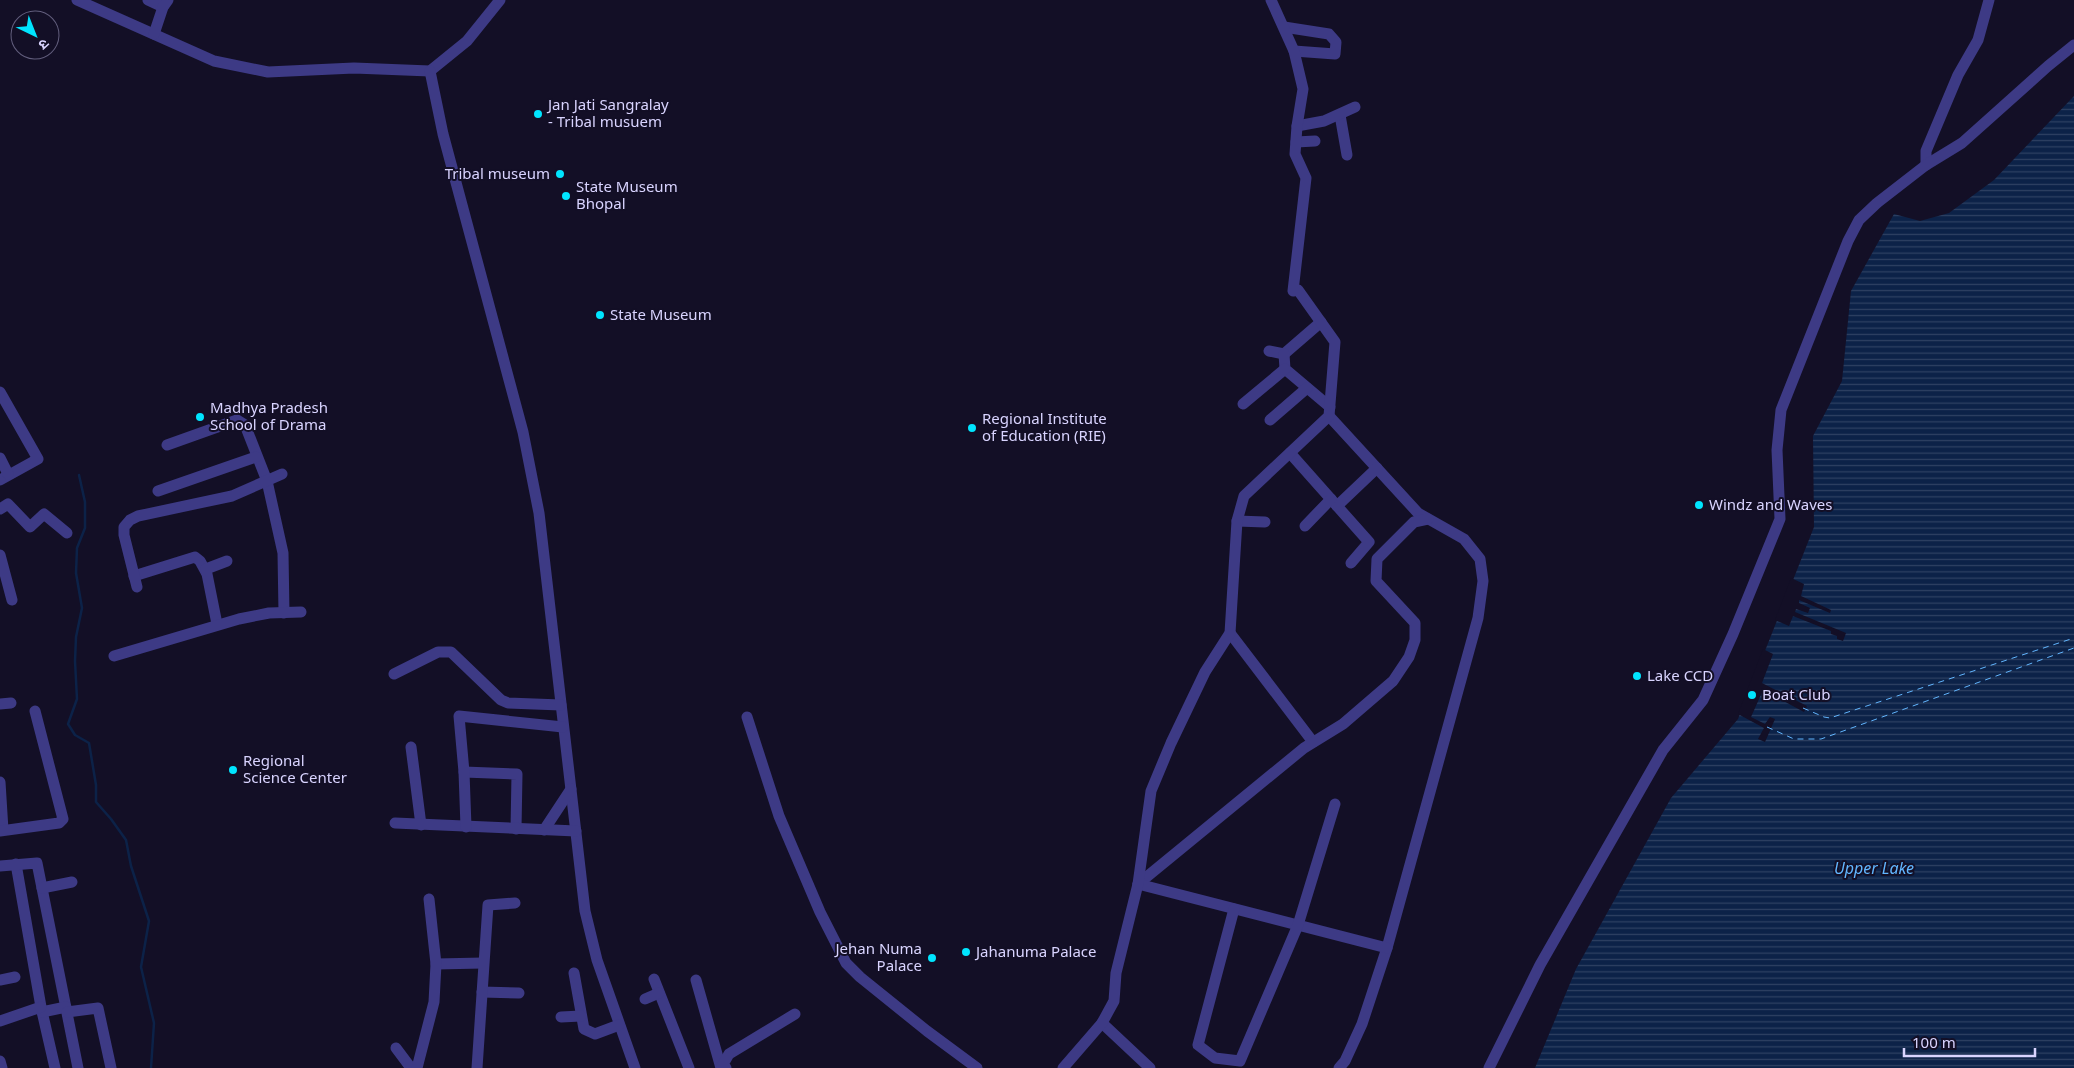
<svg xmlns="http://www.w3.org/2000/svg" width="2074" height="1068" font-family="'Noto Sans','Noto Sans Devanagari',sans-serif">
<defs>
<pattern id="water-rules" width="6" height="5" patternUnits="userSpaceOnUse" patternTransform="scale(1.25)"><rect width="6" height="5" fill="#0c2248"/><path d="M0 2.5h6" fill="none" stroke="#2f4163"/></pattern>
</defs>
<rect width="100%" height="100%" fill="#130f26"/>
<!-- water -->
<polygon fill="url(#water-rules)" points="2074,96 2074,1068 1535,1068 1576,969 1671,798 1738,719 1814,527 1813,436 1842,381 1851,291 1894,214 1920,221 1949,213 1994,180"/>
<!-- pier -->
<g fill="#130f26">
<polygon points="1791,578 1804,584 1801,596 1831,610 1830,613 1799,600 1799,603 1810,608 1808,613 1796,609 1795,612 1846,633 1843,641 1837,639 1837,636 1831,634 1831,631 1793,616 1789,626 1775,620"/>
<polygon points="1763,649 1773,654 1762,683 1807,706 1804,712 1763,690 1751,717 1765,724 1770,717 1775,719 1765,742 1758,739 1764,728 1738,714"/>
</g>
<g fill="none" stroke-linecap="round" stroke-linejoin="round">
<!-- stream -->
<polyline stroke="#0c2248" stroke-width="2.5" points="79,475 85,502 85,528 77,548 76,573 82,608 76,637 75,661 77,699 68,724 75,735 89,743 96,785 96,802 111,819 126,840 131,866 149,921 141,967 154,1023 151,1068"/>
<!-- ferry -->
<g stroke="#62b6ff" stroke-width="1" stroke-dasharray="6 5" stroke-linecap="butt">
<polyline points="1803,708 1824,717 1830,718 2074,638"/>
<polyline points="1767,727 1794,739 1821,739 2074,648"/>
</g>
<!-- minor -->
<g stroke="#3d3a85" stroke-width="11">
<polyline points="77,0 214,61 268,72 354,68 430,71 467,41 500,0"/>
<polyline points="148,0 163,7"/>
<polyline points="1284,27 1329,34 1336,42 1335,54 1294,51"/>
<polyline points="154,34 163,7 168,0"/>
<polyline points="430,71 443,134 523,432 539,513 585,911 597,960 635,1068"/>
<polyline points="1340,115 1347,155"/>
<polyline points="1297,126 1324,121 1355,107"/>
<polyline points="1296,142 1315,141"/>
<polyline points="1926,165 1926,151 1958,75 1978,40 1989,0"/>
<polyline points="1269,351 1284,354 1321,322"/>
<polyline points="1284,354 1285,369 1330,407"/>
<polyline points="0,392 38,459 0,480"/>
<polyline points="1243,404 1285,369"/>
<polyline points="1329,416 1418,513 1464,539 1480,559 1483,581 1478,618 1387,948 1362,1024 1345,1061 1339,1068"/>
<polyline points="1270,420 1307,388"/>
<polyline points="167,445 237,420 245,425 267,481 283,553 284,613"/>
<polyline points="1290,453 1369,542 1351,563"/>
<polyline points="0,458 8,474"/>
<polyline points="158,491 256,457"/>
<polyline points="1337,506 1377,468"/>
<polyline points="0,509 8,504 30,527 44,514 67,533"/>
<polyline points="1237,521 1265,522"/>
<polyline points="1305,526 1331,499"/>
<polyline points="0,555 12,600"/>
<polyline points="134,576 195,557 200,561 206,572"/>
<polyline points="137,587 124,535 124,527 130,520 138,516 232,496 282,474"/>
<polyline points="217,624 206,569 227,561"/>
<polyline points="1230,633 1313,742"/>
<polyline points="114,656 239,619 269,613 301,612"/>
<polyline points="394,674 438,652 451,652 501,700 508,703 561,705"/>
<polyline points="0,704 11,703"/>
<polyline points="747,717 779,816 820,912 846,963 860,977 927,1031 977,1068"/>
<polyline points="411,747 421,825"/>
<polyline points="464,772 517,774 516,829"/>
<polyline points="0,782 3,830"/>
<polyline points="395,823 576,831"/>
<polyline points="466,827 464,772 459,716 563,727"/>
<polyline points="544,830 571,789"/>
<polyline points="0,831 59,823 63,819 35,711"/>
<polyline points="16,864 41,1007 55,1068"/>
<polyline points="0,866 37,863 78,1068"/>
<polyline points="1138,884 1304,748 1343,724 1393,681 1409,657 1415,640 1415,623 1376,581 1377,559 1414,522 1428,519"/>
<polyline points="1138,884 1387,948"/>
<polyline points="42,888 72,882"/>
<polyline points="1234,909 1198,1045 1215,1058 1240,1061 1298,925 1335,804"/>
<polyline points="436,964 483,963"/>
<polyline points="574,973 584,1029 595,1034 619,1025"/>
<polyline points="654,979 689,1068"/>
<polyline points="0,980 15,977"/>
<polyline points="696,980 721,1068"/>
<polyline points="482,992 519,993"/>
<polyline points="645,999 659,993"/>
<polyline points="42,1012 66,1007"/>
<polyline points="67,1012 98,1008 111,1068"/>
<polyline points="561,1017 581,1016"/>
<polyline points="0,1021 41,1007"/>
<polyline points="1102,1023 1150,1068"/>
<polyline points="396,1048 411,1068"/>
<polyline points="0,1061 2,1068"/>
<polyline points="417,1068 434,1002 436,964 429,899"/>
<polyline points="477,1068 488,905 515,903"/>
<polyline points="726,1068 722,1066 729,1054 795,1014"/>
<polyline points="1063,1068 1102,1023 1114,1001 1116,973 1138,884 1151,791 1171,743 1205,672 1230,633 1237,521 1244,496 1329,416 1335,342 1298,290 1293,291 1306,178 1295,154 1297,126 1303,89 1294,51 1271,0"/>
<polyline points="1489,1068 1540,965 1663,750 1703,700 1733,634 1780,519 1777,450 1781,410 1848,241 1859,220 1877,203 1926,165 1962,143 2048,66 2074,45"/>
</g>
</g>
<!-- markers -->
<g fill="#00e5ff" stroke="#130f26" stroke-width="2">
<circle cx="538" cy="114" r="5"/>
<circle cx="560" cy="174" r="5"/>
<circle cx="566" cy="196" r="5"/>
<circle cx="600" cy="315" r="5"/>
<circle cx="200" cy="417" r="5"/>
<circle cx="972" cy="428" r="5"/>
<circle cx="1699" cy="505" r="5"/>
<circle cx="1637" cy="676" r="5"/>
<circle cx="1752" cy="695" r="5"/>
<circle cx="233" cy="770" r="5"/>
<circle cx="966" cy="952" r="5"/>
<circle cx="932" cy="958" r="5"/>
</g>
<g text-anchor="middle" stroke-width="4" stroke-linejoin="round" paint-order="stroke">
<!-- poi labels -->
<g font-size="15" fill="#d9d4ff" stroke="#130f26" text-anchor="start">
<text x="548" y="110">Jan Jati Sangralay<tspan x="548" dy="17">- Tribal musuem</tspan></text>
<text x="550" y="179" text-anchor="end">Tribal museum</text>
<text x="576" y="192">State Museum<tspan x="576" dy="17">Bhopal</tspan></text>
<text x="610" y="320">State Museum</text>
<text x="210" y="413">Madhya Pradesh<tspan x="210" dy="17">School of Drama</tspan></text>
<text x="982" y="424">Regional Institute<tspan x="982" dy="17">of Education (RIE)</tspan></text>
<text x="1709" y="510">Windz and Waves</text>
<text x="1647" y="681">Lake CCD</text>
<text x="1762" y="700">Boat Club</text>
<text x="243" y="766">Regional<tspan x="243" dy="17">Science Center</tspan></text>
<text x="922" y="954" text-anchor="end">Jehan Numa<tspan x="922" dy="17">Palace</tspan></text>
<text x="976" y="957">Jahanuma Palace</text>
</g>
<!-- water labels -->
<g font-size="16" font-style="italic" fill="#62b6ff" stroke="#130f26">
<text x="1874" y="874">Upper Lake</text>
</g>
</g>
<!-- north arrow -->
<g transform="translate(35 35) rotate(137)"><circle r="24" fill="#130f26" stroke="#625e7d"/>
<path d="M0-4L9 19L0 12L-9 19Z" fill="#00e5ff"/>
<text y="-8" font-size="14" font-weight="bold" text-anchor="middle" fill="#d9d4ff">उ</text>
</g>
<!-- scale -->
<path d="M1904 1048v8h131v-8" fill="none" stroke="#d9d4ff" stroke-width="2.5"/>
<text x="1912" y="1048" font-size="15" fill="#d9d4ff" stroke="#130f26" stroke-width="4" paint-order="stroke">100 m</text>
</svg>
